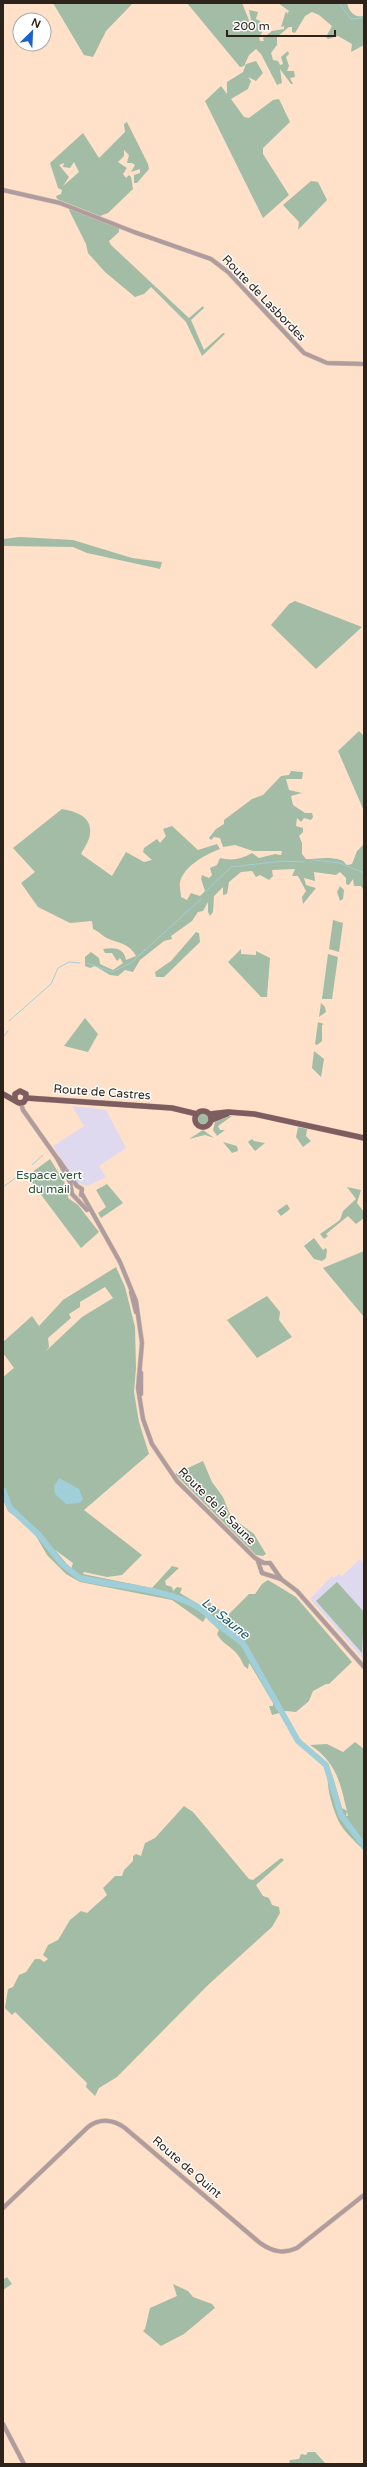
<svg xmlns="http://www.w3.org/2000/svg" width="367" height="2467" font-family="'Varela Round',sans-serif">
<rect width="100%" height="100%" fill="#ffe1c9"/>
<!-- education -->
<g fill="#dfd9ef">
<polygon points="72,1106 106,1110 126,1148 99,1166 106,1177 87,1186 76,1182 53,1146 84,1126"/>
<polygon points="360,1559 364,1563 364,1660 310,1599 332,1576 334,1578 339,1574 342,1576"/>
</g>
<!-- green -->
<g fill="#a2bca5" fill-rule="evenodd">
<polygon points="53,3 133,3 106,31 93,57 84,55"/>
<path d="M187,3H242L253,30L249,10L258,12L256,19L260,21L262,33L259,36L260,41H264L263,38L272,31L284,29V26L281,27L286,11L287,14L289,11L278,3H347C349,12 355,18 364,16V45L351,52L352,44L338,36L328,39L326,37L332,26L319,15L312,12L305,16L295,33L292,32V27H289L277,37V45L271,53L273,60L278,61L280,65L283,64L281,57L288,51L289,54L286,57L289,66L287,71H294L295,77L290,78L293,84H291L280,69L282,83L277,85L261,54L256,49L249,55L244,66L240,67Z"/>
<polygon points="256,61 263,73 256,81 248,77 251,81 248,89 231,99 244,117 249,118 273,100 279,99 290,122 263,148 263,154 289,195 263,218 205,101 221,86 227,94 227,82 243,72 246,64"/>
<path d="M127,122L148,164L149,169L137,183H134V175L140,173V169L131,172L135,165L132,163H127L129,155L124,150V156L118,162L127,168L123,174L126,178L129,175L131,177L133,189L108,213L100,216L57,199L56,196L61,194L62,190L58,188L50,163L83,133L99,158L125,132L124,124ZM74,162L79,172L63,186L69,177L59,165L64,163L63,167L70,168Z"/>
<polygon points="311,181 318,182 327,200 298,230 299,222 283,205"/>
<polygon points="70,207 119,228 119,232 109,241 111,245 189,318 203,306 204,308 191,320 204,350 223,333 225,334 202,356 186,322 151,287 144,294 135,297 105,272 88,253 86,244 69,210"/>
<polygon points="20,537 73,540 132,558 162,562 160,569 156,568 87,553 73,547 3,546 3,539"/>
<polygon points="295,601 362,627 316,669 271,625 289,604"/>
<polygon points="359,731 364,736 364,811 338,751"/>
<path d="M291,771L303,772L302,779H286L289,790L302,793L291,796L293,805L305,813H312L313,817L311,820L304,818L301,822L297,818L296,826L303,828V832L299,836L302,843V854L306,859C318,859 328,856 341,860C345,861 344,864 348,865L352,864L357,851L364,844L363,889L361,886H354L353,879L349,885L346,884V878L340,872L336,875L314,872L315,881L304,878L306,885L316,888L303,904L302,897L306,891L298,876H292L295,869L272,870L273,876L269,880L260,875L256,877L252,871L241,872L229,882L227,894L223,895V887L214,896L213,912L210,916L208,912V902L203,911L198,912L192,921L171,936L172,939L164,941L140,960L133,972L125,970L118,976L110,975L95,966L90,968L85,966V957L91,952L99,958L100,964L113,970L123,963L120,958L117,961L112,953H105L103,949C115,947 124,948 126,960L136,956C130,944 119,943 109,939C103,937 99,931 93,929L92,921L70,923L38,907L21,883L35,872L13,848L62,809C74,811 92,816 90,833C90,840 84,848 81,854L112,876L126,852L144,862L152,860L143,852L144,848L157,839L160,843L166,836L163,829L172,826L198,850L217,844L220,849C206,854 184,866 180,882C179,885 181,893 181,897L187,900L191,893L200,896L205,891L201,879L202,875L209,878L212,875L210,868L217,865L220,858C232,861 242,859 252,853L259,858L275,854L281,855L282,851H253L235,845L223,847L220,838L214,837L211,840L209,838L216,829L224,824V820L252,799L263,795L281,776L289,775Z"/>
<polygon points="340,886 344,890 343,899 340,901 337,892"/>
<polygon points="333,920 343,923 339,952 329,949"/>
<polygon points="196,932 199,933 200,942 164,977 156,977 155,972 171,961"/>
<polygon points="241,949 241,954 256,955 256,951 270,958 267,997 261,997 228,962"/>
<polygon points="328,954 338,957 332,999 322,999"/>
<polygon points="321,1003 325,1007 326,1012 319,1017"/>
<polygon points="85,1018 98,1034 88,1052 64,1046"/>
<polygon points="318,1022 324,1024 322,1025 322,1041 317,1045 315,1044"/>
<polygon points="314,1051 324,1059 321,1077 312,1068"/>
<circle cx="203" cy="1119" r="6"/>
<polygon points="230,1116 232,1116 218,1126 220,1130 225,1130 217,1136 213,1130 215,1122"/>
<polygon points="298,1127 307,1129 306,1136 311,1141 303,1147 296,1137"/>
<polygon points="203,1130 214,1138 205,1135 189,1139"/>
<polygon points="252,1139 254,1141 265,1143 255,1151 248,1142"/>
<polygon points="223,1142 237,1146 238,1151 232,1153"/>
<polygon points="50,1159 68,1188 68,1198 78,1205 99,1232 81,1248 27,1176"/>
<polygon points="107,1184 123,1203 101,1218 98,1213 106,1207 96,1190"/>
<polygon points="347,1187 361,1190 357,1203 364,1212 364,1218 356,1224 348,1216 326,1234 328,1236 324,1239 320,1234 340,1220 343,1211 356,1199"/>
<polygon points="287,1204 290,1209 281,1216 277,1211"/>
<polygon points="314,1238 323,1250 326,1248 327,1250 326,1258 322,1261 314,1259 304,1246"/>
<polygon points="364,1251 364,1317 323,1268"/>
<path d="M116,1267L125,1287L135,1327L136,1368L134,1392L139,1422L149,1454L84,1510L142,1555L122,1575L107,1577L84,1572L83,1574L152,1588L172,1566L179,1568L165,1581L166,1585L172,1587L173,1591L177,1587L182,1588L180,1593L205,1608L209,1602L225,1614L227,1612L229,1614L249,1594H255L262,1584L268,1580L296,1597L352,1662L329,1684H326L313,1691L309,1701L296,1712L286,1711L272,1715L269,1706H273V1703L250,1664L249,1663L248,1669L244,1666C237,1647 223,1646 217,1634L219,1630L206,1617L203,1622L172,1600L80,1582L66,1574L47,1555L36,1536L28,1526L8,1511L3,1499V1377L14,1368L3,1353V1342L32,1316L39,1326L63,1300ZM105,1287L113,1298L82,1317L46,1351L49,1347L48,1338L71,1318L69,1314L80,1307V1302ZM55,1550L73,1563L71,1569Z"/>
<polygon points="267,1296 280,1312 279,1320 292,1337 257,1358 227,1320"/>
<polygon points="203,1461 212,1482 223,1497 231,1517 254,1534 266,1554 263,1556 256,1555 175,1474"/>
<polygon points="337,1582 364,1612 362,1653 316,1601"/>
<path d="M355,1742L364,1749V1851C356,1842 345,1833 339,1822C333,1810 326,1787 328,1773L332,1774L342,1808L347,1811L346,1816H348C341,1786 338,1763 310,1745L327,1744L343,1752Z"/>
<polygon points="184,1806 193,1812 249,1879 253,1880 281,1858 284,1860 256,1885 263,1896 269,1898 272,1905 279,1907 280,1913 272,1927 208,1985 117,2077 99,2088 95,2096 86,2087 87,2083 15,2012 12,2015 5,2008 8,1989 13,1987 19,1975 26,1972 35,1959 40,1959 44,1962 48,1959 43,1955 48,1945 58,1940 70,1920 81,1911 87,1913 107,1895 103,1888 115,1876 122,1876 124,1870 133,1861 133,1856 136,1854 141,1856 145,1843 155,1838"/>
<polygon points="7,2277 12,2284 3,2290 3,2280"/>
<polygon points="173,2284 188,2291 193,2297 212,2304 215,2308 184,2334 161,2346 143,2331 145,2329 150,2308 177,2296"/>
<polygon points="308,2452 315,2452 326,2464 289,2464 290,2460 299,2459 301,2454 306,2455"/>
</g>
<!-- water -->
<polygon fill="#a1cfd9" points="59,1478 79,1489 83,1499 80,1503 66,1504 55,1494 54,1486"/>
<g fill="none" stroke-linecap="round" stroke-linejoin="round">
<!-- stream -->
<g stroke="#a1cfd9" stroke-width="1">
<polyline points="339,3 351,19 364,18"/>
<polyline points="312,860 340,863 364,873"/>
<polyline points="206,891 231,867 283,861 304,862"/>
<polyline points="87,963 112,972 131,963 202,898"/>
<polyline points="9,1021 51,984 58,968 69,962 80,963"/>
<polyline points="3,1037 8,1031"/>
<polyline points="32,1165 43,1155"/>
<polyline points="3,1187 18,1176"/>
</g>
<!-- river -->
<path stroke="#a1cfd9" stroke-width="6" d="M3,1490L10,1508L39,1535L62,1564L80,1578C114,1586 167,1589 196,1606C205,1611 210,1618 217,1624C226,1631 236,1637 244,1645L298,1741L326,1765L341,1815L364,1846"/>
<defs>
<g id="minor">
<polyline points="3,190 60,203 134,232 211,259 228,272 304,353 327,363 364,364"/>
<polyline points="21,1103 23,1110 57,1158 70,1182 72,1194 87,1210"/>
<polyline points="58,1159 77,1186 82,1189 81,1195"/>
<polyline points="82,1194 120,1262 136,1301 142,1343 138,1388 143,1419 152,1444 177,1481 255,1558 264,1563 270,1563 281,1579"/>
<polyline points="131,1292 136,1312"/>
<polyline points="141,1394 141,1373"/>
<polyline points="258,1561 262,1573 281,1579 297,1591 364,1667"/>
<path d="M3,2208L88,2127C99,2118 113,2119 125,2128L260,2243C273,2252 283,2254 297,2248L364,2195"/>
<polyline points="3,2424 24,2464"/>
</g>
<g id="major">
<polyline points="3,1094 19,1103 24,1102 26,1098"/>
<polyline points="26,1098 172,1108 197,1114"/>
<polyline points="15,1100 15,1094 20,1091 26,1094 26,1098"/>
<circle cx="203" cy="1119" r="8"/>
<polyline points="210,1114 228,1112 254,1114 364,1138"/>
<polyline points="212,1120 227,1114"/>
</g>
</defs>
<!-- minor casing -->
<use href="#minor" stroke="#d9bfaa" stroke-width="5"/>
<!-- major casing -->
<use href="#major" stroke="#d9bfaa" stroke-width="6"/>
<!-- minor -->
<use href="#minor" stroke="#ae9c9e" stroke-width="4"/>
<!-- major -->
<use href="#major" stroke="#7e5d61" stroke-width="5.5"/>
</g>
<g text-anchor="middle" stroke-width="3" stroke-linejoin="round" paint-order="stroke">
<!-- street labels -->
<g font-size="12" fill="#2e231a" stroke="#fff">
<text transform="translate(264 298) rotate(46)" y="4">Route de Lasbordes</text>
<text transform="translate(102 1092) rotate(4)" y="4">Route de Castres</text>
<text transform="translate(217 1506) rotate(45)" y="4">Route de la Saune</text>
<text transform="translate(187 2167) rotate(41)" y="4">Route de Quint</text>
</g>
<!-- park labels -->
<g font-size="12" fill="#26542f" stroke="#fff">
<text x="49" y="1179">Espace vert<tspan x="49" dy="14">du mail</tspan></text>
</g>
<!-- water labels -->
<g font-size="13" font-style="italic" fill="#1a5864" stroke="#fff">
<text transform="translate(226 1618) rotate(39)" y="5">La Saune</text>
</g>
</g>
<!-- border -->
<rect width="367" height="2467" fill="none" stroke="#2e231a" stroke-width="8"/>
<!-- north arrow -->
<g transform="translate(32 32) rotate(24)"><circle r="19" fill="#ffffff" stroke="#aba7a3"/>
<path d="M0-3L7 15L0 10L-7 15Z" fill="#1d61cd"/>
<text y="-6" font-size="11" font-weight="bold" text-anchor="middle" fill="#2e231a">N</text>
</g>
<!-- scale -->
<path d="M227 30v6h108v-6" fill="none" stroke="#2e231a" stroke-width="2"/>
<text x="233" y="30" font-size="12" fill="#2e231a" stroke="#ffffff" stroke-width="3" paint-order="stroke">200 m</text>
</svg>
